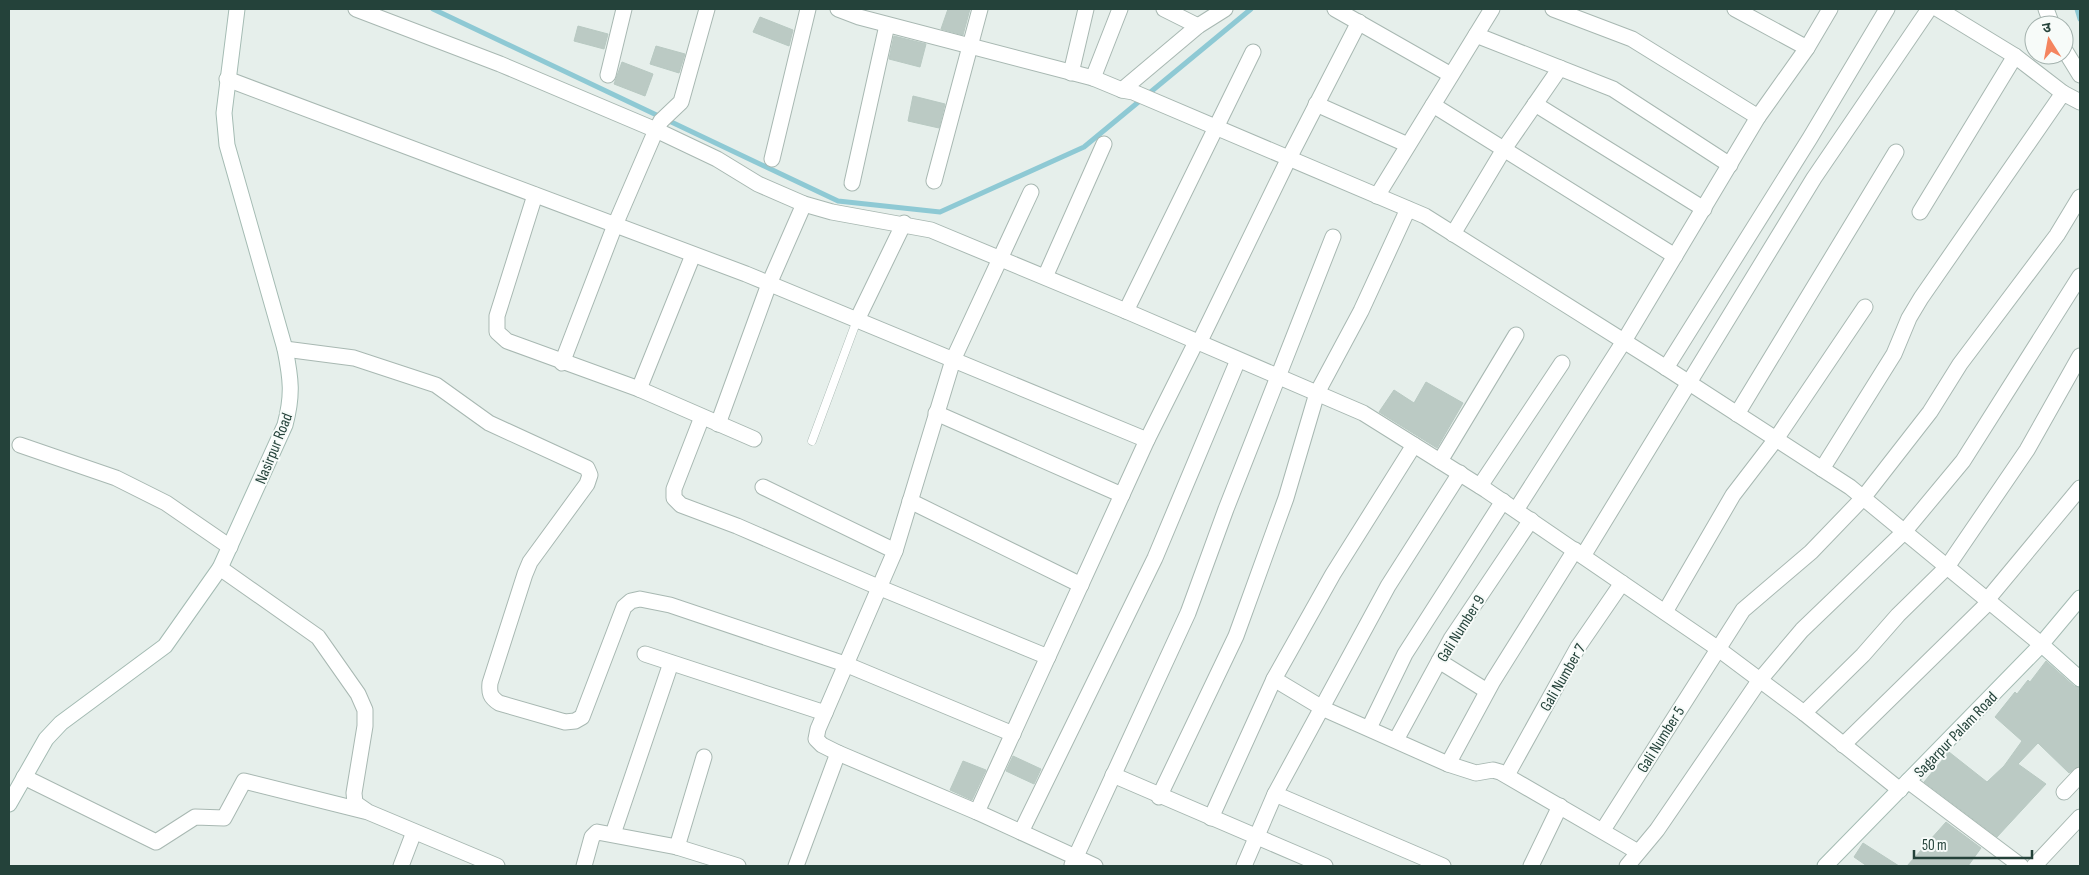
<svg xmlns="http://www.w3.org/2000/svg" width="2089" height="875" font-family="'Sofia Sans Condensed','Noto Sans Devanagari',sans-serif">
<rect width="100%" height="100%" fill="#e6efeb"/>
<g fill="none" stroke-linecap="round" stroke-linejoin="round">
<!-- stream -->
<g stroke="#8ec9d4" stroke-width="5">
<polyline points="433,9 838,201 940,212 1084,147 1251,9"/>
<polyline points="2077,9 2080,19"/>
</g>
</g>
<!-- building -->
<g fill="#bbcac4" stroke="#b8c9c2">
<polygon points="948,9 970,9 963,35 941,29"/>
<polygon points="760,17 793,30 789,46 753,32"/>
<polygon points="578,26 608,34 604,49 574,41"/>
<polygon points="894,36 926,44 920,67 889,59"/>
<polygon points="656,46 685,54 679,73 650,64"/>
<polygon points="622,62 653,74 645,96 614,84"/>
<polygon points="913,96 945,104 939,128 908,121"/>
<polygon points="1426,382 1463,403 1437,448 1379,412 1394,390 1414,403"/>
<polygon points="2046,661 2074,686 2080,688 2080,766 2069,773 2038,743 2018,764 2046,784 1997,837 1924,782 1949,752 1987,782 2004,766 2022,741 1995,717 2015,692 2017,694 2028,680 2030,682"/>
<polygon points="1013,756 1041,769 1034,784 1006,771"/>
<polygon points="963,761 986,770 972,800 950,790"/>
<polygon points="1946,822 1981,848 1968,866 1907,866"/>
<polygon points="1863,843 1899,866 1867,866 1854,857"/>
</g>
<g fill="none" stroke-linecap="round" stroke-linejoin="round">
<defs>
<polyline id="lane" points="812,441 857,320"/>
<g id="street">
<polyline points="356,9 500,64 656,130 717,159 758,184 804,204 832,212 931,230 1126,311 1363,413 1486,490 1717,648 1804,713 1900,790"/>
<polyline points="838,9 859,17 1093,78 1122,90 1133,92 1425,216 1657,362 1850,487 2042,645"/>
<polyline points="1164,9 1198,26"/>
<polyline points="1335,9 1451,75"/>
<polyline points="1553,9 1632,39 1758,117 1807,48"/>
<polyline points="1735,9 1807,48 1830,9"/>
<polyline points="1938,9 2015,56 2063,93"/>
<polyline points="2046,9 2052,25"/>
<polyline points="1476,35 1613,89 1730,165"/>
<polyline points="2064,49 2080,75"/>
<polyline points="1071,73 1086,9"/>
<polyline points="608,75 624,9"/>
<polyline points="1093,78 1120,9"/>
<polyline points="227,79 746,274 1147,440"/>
<polyline points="1122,90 1198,26 1225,9"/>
<polyline points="1316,104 1408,145"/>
<polyline points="1535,104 1704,209"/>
<polyline points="1433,105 1675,256"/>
<polyline points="772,159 808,9"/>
<polyline points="934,181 980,9"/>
<polyline points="852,183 887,25"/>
<polyline points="1031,192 953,360 895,551 818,729 816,739 822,745 838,753 977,812 1095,866"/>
<polyline points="535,195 497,316 497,332 507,341 639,389 754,439"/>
<polyline points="1377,196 1492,9"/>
<polyline points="1920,212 2015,56"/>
<polyline points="1453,234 1504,149 1560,68"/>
<polyline points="1045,277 1104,144"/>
<polyline points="1126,311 1253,52"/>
<polyline points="857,320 904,223"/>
<path d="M285,349L354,358L436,385L489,423L587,468L590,475L587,484L530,562L525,574L490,683C489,693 490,697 499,703L565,722L575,721L582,717L624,607L631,601L640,599L670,605L845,664L1013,734"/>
<polyline points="562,363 615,225 656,130 661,121 681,102 707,9"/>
<polyline points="1666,368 1810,138 1887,9"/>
<polyline points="639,389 693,255"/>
<polyline points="936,413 1122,495"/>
<polyline points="1737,414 1896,152"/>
<polyline points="702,417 674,489 674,498 681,505 737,526 878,587 1048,657"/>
<polyline points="718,424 769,284 804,204"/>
<polyline points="20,445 116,478 166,503 230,547"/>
<polyline points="1414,445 1333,574 1274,679 1324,709 1448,764 1476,773 1493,770 1500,772 1638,852"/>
<polyline points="1440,461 1516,335"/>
<polyline points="1822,469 1894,354 1909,318 1921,298 2063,93 2080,102"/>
<polyline points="1480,486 1562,363"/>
<polyline points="763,487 895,551"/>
<polyline points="910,501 1081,585"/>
<polyline points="1516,510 1624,341 1758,117"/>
<polyline points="1583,556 1814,178 1929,9"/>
<polyline points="220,568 318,637 358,694 365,710 365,726 354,793 355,803 368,812 497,866"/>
<polyline points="1987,600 2080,488"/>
<polyline points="1665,612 1733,495 1776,439 1865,307"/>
<polyline points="645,654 825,713"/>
<polyline points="1439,661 1487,691"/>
<polyline points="1804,713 1863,655 1898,615 1947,567 2027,450 2080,356"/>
<polyline points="1369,728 1405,654 1503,501"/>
<polyline points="1396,740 1451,639 1531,520"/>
<polyline points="1843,745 1989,602"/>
<polyline points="1448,764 1493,681 1575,550"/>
<polyline points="1113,775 1325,866"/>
<polyline points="1507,775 1578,647 1622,583"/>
<polyline points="24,777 156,842 195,817 224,818 244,781 364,811"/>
<polyline points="1908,781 2021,866"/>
<polyline points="2064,792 2080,775"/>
<polyline points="1159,797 1236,636 1286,498 1317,393 1361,311 1408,209"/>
<polyline points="977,812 1147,440 1196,342 1199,343 1289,158 1359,22"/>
<polyline points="1211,818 1274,679"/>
<polyline points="1603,830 1743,610 1811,552 1863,498 1930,412 1960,364 2057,235 2080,197"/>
<polyline points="1021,832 1155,558 1238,360"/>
<polyline points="613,834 671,663"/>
<polyline points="677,847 704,757"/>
<polyline points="1072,865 1188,613 1226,509 1333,237"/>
<polyline points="401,866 414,832"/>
<polyline points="584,866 592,837 597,832 677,847 738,866"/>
<polyline points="796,866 838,753"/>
<polyline points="1244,866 1275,794"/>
<polyline points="1443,866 1275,794 1388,586 1460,473"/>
<polyline points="1531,866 1560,806"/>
<polyline points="1627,866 1657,830 1759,681 1802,630 1904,532 1963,461 2080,276"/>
<polyline points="2034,866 2080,817"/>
</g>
<g id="secondary">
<polyline points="2042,645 2080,679"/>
<path d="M9,804L46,739L61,723L165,646L220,568L285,425C293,395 291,379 285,349L227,145L224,113L237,9"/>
<polyline points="1825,866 2039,647 2080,598"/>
</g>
</defs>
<!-- lane casing -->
<use href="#lane" stroke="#a8b8b2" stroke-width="9"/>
<!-- street casing -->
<use href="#street" stroke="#a8b8b2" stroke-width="17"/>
<!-- secondary casing -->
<use href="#secondary" stroke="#a4bbb3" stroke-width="17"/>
<!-- lane -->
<use href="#lane" stroke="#fff" stroke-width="8"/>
<!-- street -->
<use href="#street" stroke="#fff" stroke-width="15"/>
<!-- secondary -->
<use href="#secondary" stroke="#fff" stroke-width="15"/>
</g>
<g text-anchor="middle" stroke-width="4" stroke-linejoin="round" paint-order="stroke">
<!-- street labels -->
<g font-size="16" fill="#24423a" stroke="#f7fbf9">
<text transform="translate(273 448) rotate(-68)" y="6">Nasirpur Road</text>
<text transform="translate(1460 628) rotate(-58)" y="6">Gali Number 9</text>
<text transform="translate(1562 677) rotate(-60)" y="6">Gali Number 7</text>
<text transform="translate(1955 734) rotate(-46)" y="6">Sagarpur Palam Road</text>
<text transform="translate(1660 739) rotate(-58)" y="6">Gali Number 5</text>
</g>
</g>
<!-- border -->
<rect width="2089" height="875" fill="none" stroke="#24423a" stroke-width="20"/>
<!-- north arrow -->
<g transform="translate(2049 40) rotate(349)"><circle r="24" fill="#f7fbf9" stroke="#a3b1ad"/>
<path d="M0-4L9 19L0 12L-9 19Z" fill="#f4845f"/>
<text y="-8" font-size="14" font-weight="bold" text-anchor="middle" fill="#24423a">उ</text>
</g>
<!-- scale -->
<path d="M1914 850v8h118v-8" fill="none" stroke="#24423a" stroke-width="2.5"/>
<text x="1922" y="850" font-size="15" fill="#24423a" stroke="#f7fbf9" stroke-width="4" paint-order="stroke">50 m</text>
</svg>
